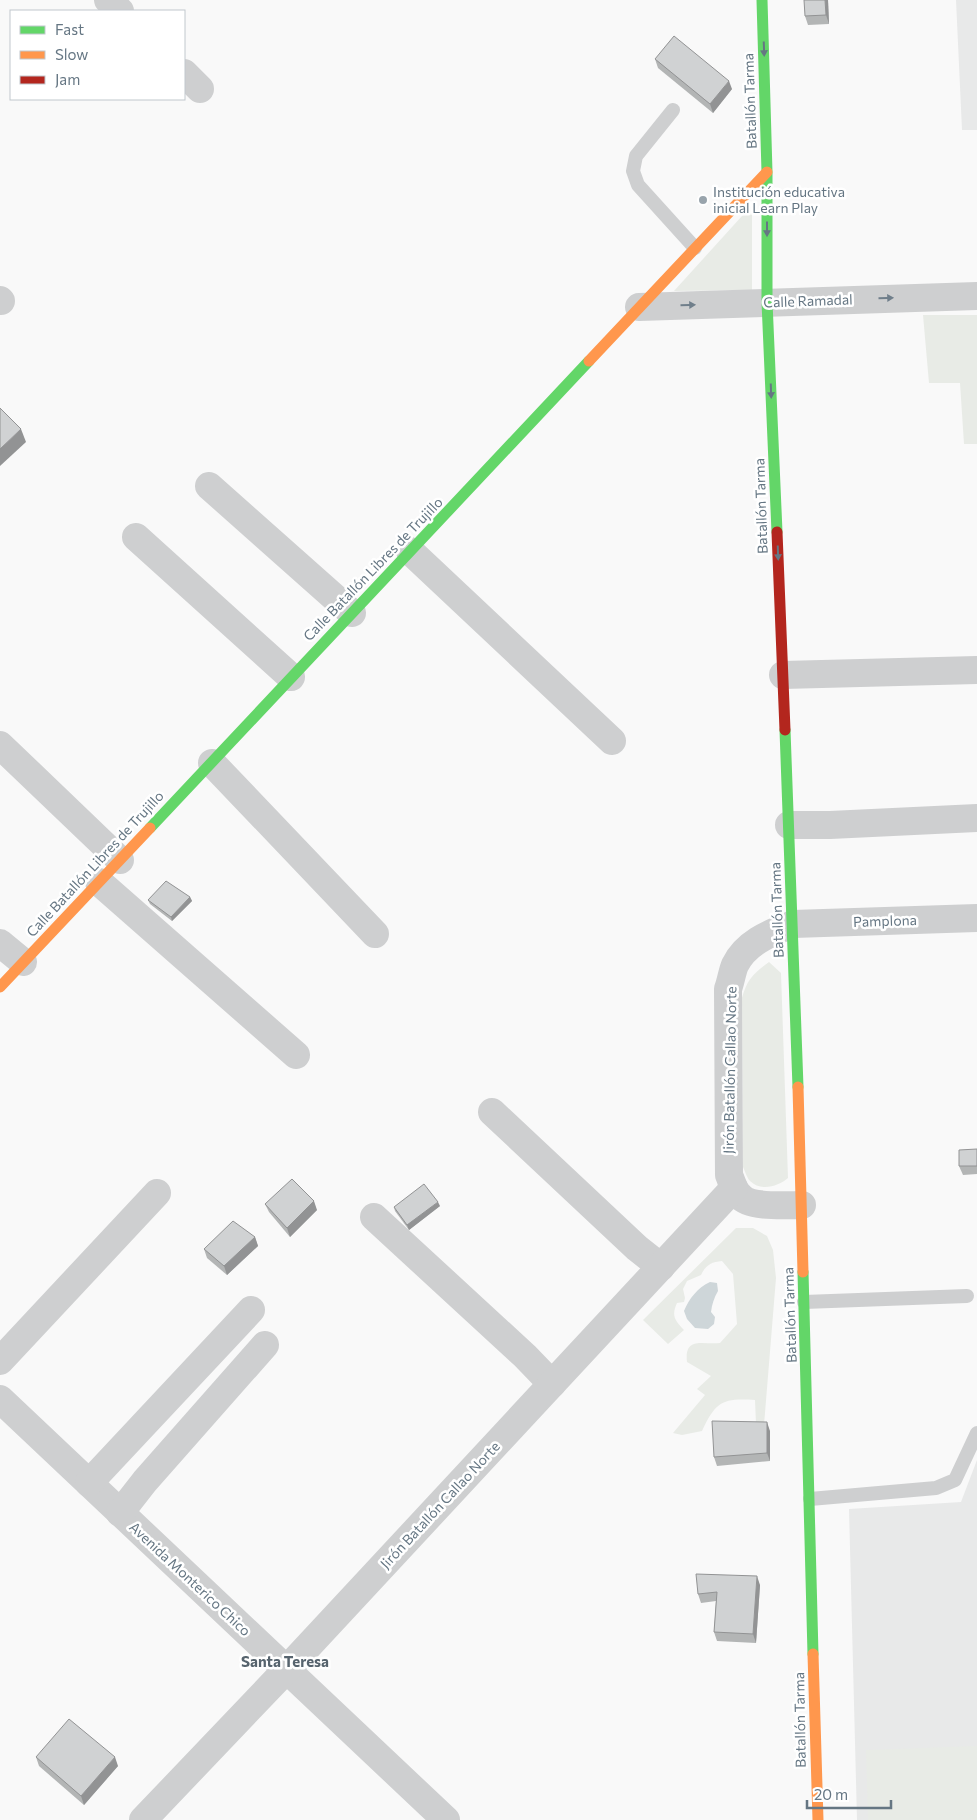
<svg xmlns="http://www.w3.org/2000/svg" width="977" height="1820" font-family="Commissioner,sans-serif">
<rect width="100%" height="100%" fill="#f9f9f9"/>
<!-- built -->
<g fill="#e8e9e9">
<polygon points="956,0 977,0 977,130 962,130"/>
<polygon points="977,1460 977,1820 857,1820 849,1509 961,1502"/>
</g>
<!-- green -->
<g fill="#e8ebe6">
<polygon points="752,205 752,290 674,291"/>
<polygon points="923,315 977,315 977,444 964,444 960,383 929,383"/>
<path d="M769,962L781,973L788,1178C779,1186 761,1192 750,1181C747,1178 745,1171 743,1167L742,998C747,979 754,973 769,962Z"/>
<path d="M736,1228H753L767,1236L773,1250L776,1278L764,1425L756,1424L755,1400C723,1398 716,1401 702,1431L682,1435L673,1433L705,1395L697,1389L711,1376L687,1362C684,1336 703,1345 720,1343L737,1324L733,1274L722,1261C711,1262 706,1265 701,1275L687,1281L683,1289L685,1298L684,1302L677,1303C671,1316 675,1320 684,1330L668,1344L643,1320Z"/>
<polygon points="977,1746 977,1820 868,1820 866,1750"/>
</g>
<!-- water -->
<path fill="#ced6d9" d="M710,1282L717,1283L718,1291C714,1298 712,1304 711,1312L715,1317L714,1324L708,1329L695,1328L687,1319L684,1311C689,1299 698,1287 710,1282Z"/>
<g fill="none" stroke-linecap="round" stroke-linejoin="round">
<!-- lane -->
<g stroke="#cecfd0" stroke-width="14">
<polyline points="673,110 636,156 633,171 638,185 695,248"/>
<polyline points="804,1302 967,1296"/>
<polyline points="810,1499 936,1488 955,1480 977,1433"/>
</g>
<!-- street -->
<g stroke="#cecfd0" stroke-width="28">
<polyline points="108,0 120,11"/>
<polyline points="184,73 200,89"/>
<polyline points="0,300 1,301"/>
<polyline points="639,307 977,296"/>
<polyline points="209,486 352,613"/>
<polyline points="136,537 291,677"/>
<polyline points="410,551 612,741"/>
<polyline points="783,675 977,670"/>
<polyline points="0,745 120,860"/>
<polyline points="212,763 375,934"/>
<polyline points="789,825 830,825 977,818"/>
<polyline points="99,882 296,1055"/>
<polyline points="0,943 23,962"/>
<polyline points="492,1112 637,1248 661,1267"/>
<path d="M802,1205C787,1205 750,1208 740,1196C734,1191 732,1182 729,1175L728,989C731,981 732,972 735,965C746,942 771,933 793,924L977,918"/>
<polyline points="374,1217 525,1356 552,1384"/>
<polyline points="0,1361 157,1193"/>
<polyline points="0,1399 446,1820"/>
<polyline points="89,1483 251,1310"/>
<polyline points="120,1513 145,1481 265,1345"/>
<polyline points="143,1820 286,1670 734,1188"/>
</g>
<!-- fast -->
<g stroke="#63d668" stroke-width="11">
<polyline points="762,0 767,172 767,302 777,532"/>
<polyline points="785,730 798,1087"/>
<polyline points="150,828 589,361"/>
<polyline points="803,1272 813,1654"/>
</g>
<!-- slow -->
<g stroke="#ff974d" stroke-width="11">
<polyline points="589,361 767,172"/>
<polyline points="0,987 150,828"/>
<polyline points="798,1087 803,1272"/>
<polyline points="813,1654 818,1820"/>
</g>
<!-- jam -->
<polyline stroke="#b3261e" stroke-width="11" points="777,532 785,730"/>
</g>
<!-- wall -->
<g fill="#b3b5b5">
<polygon points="828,0 829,24 808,25 805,16"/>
<polygon points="655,59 732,89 713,113 658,68"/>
<polygon points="190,897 192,901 172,921 150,904 148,900"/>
<polygon points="977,1149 977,1174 963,1175 959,1166"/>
<polygon points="265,1204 317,1210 290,1237 269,1212"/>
<polygon points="440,1206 409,1230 395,1211 394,1207"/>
<polygon points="255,1237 258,1246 227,1275 207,1258 204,1249"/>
<polygon points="770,1431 770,1461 717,1466 714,1457"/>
<polygon points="760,1585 756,1643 717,1641 714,1632 716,1601 701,1603 698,1594"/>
<polygon points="36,1757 118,1766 84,1805 39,1766"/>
</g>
<!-- shaded-wall -->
<g fill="#929394">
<polygon points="825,0 828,0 829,24 826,15"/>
<polygon points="729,81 732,89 713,113 710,104"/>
<polygon points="21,429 26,442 0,466 0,449"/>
<polygon points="190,897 192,901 172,921 171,917"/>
<polygon points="314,1201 317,1210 290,1237 287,1228"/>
<polygon points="438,1202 440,1206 409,1230 407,1225"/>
<polygon points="255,1237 258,1246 227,1275 224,1266"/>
<polygon points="767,1422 770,1431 770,1461 767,1453"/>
<polygon points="757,1576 760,1585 756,1643 753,1634"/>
<polygon points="115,1757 118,1766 84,1805 81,1796"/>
</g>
<!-- building -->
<g fill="#d0d2d3" stroke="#929394">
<polygon points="804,0 825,0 826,15 805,16"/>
<polygon points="674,36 729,81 710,104 655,59"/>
<polygon points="0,408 21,429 0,449"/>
<polygon points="166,881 190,897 171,917 148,900"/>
<polygon points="977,1149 977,1166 959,1166 959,1150"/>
<polygon points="292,1179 314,1201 287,1228 265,1204"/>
<polygon points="424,1184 438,1202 407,1225 394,1207"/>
<polygon points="233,1221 255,1237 224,1266 204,1249"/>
<polygon points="712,1421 767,1422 767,1453 714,1457"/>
<polygon points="696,1574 757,1576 753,1634 714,1632 717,1592 698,1594"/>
<polygon points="69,1719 115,1757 81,1796 36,1757"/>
</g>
<!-- one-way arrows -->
<defs><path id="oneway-solid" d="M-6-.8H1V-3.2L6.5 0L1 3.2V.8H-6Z" transform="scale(1.25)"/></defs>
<g fill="#657683">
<use href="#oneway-solid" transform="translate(764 49) rotate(88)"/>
<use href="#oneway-solid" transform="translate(767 229) rotate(90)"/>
<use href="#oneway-solid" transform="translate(771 391) rotate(88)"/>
<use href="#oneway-solid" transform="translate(778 553) rotate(88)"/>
</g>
<g fill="#707f8b">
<use href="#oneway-solid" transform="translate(886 298) rotate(-2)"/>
<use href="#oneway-solid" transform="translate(688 305) rotate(-2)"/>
</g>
<!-- markers -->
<circle fill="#99a4ac" stroke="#fff" stroke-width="2" cx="703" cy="200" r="5"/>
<g text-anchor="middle" stroke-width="5" stroke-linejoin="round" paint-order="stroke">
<!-- street labels -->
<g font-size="14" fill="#657683" stroke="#fff">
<text transform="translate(750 101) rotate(-92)" y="5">Batallón Tarma</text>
<text transform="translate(808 301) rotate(-2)" y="5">Calle Ramadal</text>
<text transform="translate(761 506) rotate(-92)" y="5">Batallón Tarma</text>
<text transform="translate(373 569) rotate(-46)" y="5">Calle Batallón Libres de Trujillo</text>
<text transform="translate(95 864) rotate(-47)" y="5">Calle Batallón Libres de Trujillo</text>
<text transform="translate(777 910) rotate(-92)" y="5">Batallón Tarma</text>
<text transform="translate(885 921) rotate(-2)" y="5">Pamplona</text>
<text transform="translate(730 1070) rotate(-89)" y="5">Jirón Batallón Callao Norte</text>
<text transform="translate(790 1315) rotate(-92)" y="5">Batallón Tarma</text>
<text transform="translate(440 1505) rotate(-47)" y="5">Jirón Batallón Callao Norte</text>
<text transform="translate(190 1579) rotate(43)" y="5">Avenida Monterico Chico</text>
<text transform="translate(800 1720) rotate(-91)" y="5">Batallón Tarma</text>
</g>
<!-- poi labels -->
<g font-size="14" fill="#657683" stroke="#fff" text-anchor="start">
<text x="713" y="197">Institución educativa<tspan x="713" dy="16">inicial Learn Play</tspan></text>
</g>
<!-- neighbourhood labels -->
<g font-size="15" font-weight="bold" fill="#57646e" stroke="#fff">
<text x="285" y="1667">Santa Teresa</text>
</g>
</g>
<!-- legend -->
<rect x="10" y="10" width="175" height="90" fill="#ffffff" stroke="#c1c8cd"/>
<rect x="20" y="26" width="25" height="8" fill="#63d668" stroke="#c1c8cd"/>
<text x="55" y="35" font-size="15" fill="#657683">Fast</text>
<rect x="20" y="51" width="25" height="8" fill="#ff974d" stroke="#c1c8cd"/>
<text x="55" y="60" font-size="15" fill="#657683">Slow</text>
<rect x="20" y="76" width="25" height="8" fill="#b3261e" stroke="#c1c8cd"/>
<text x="55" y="85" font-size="15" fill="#657683">Jam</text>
<!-- scale -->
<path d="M807 1800v8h84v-8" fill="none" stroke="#657683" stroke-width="2.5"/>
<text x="814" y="1800" font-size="15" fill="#657683" stroke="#ffffff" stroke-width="4" paint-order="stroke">20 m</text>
</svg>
